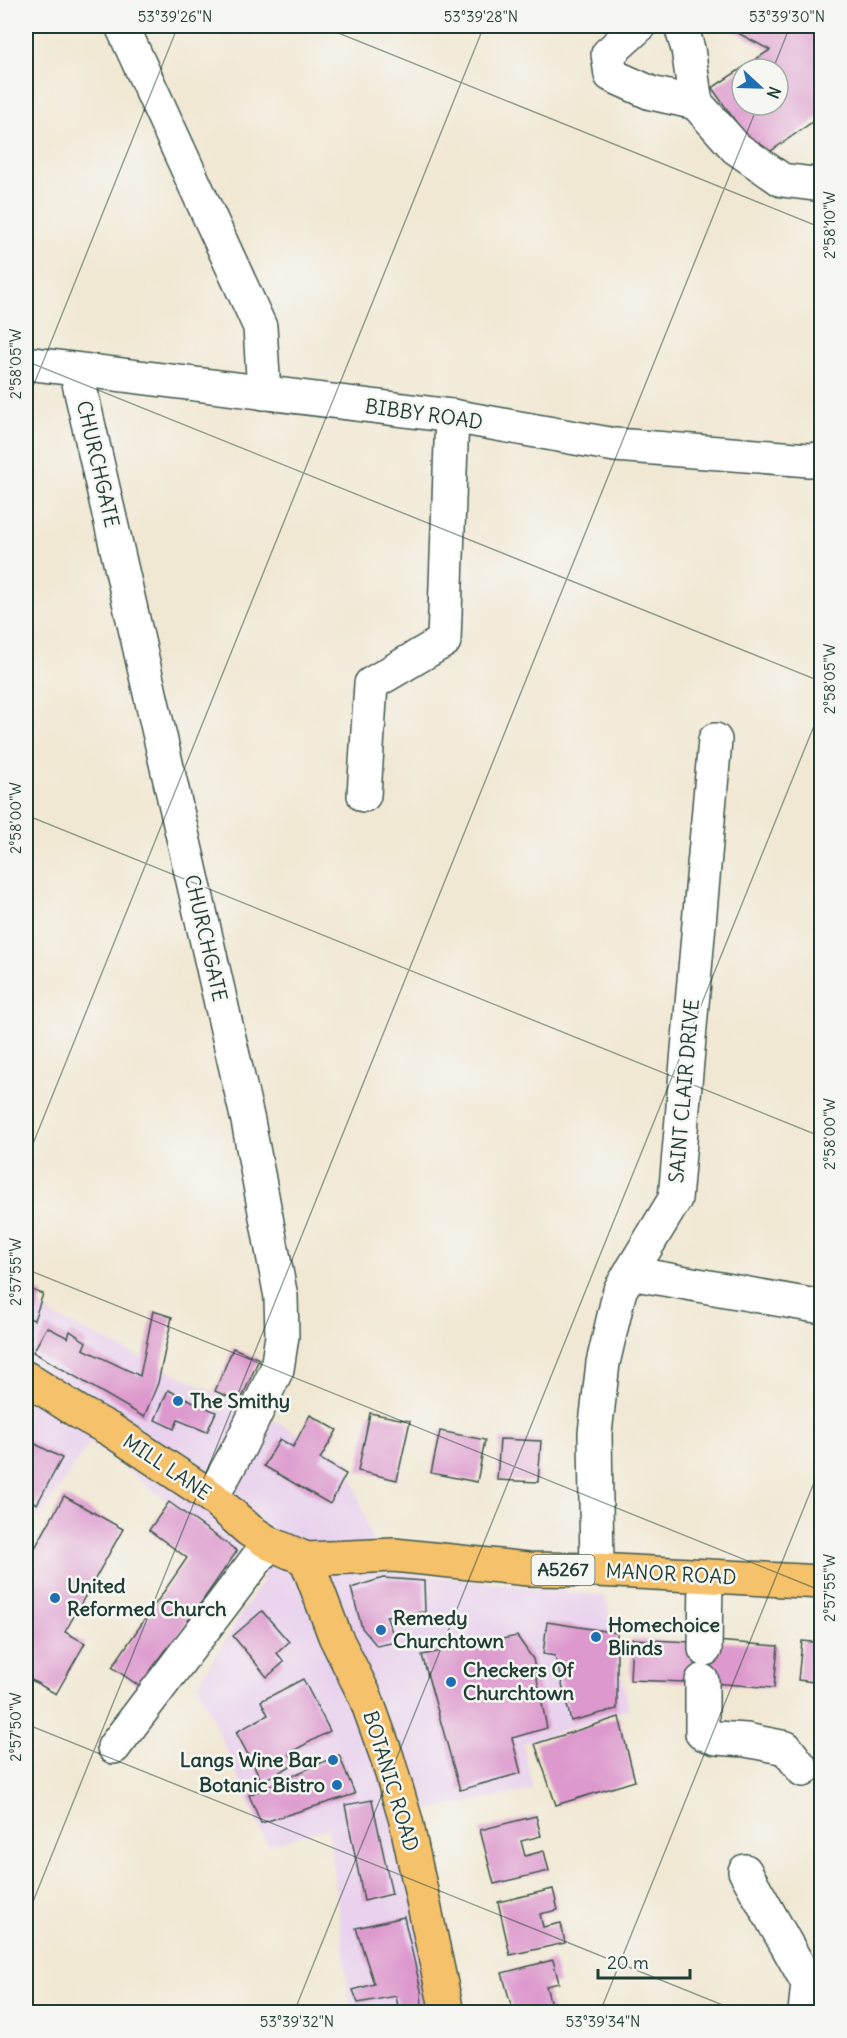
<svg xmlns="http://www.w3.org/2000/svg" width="847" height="2038" font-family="Delius,sans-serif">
<rect width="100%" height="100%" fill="#f6f6f2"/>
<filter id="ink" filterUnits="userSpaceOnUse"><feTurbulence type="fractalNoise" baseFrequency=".0167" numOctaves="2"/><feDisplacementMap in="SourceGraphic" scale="12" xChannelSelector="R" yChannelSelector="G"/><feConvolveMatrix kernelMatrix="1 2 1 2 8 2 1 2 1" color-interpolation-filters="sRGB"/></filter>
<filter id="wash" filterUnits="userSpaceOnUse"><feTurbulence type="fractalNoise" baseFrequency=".008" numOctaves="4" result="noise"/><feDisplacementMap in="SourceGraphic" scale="24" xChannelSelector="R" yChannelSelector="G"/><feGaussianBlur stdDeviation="1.35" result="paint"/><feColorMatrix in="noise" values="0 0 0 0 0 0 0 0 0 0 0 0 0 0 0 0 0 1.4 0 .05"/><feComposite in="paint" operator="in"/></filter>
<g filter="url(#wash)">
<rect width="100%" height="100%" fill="#f1e8d3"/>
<!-- built -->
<polygon fill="#e9d2ed" points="26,1297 58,1318 271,1419 347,1459 381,1570 605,1596 629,1709 523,1743 533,1790 424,1811 441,1916 460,2012 351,2012 328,1828 267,1845 198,1684 265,1576 90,1442 39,1518 26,1512"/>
<g id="blocks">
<!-- building -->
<g fill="#dd99cd" fill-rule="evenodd">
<path d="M725,26H822V115L761,158L712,88L770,50ZM742,69H778V105H742Z"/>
<polygon points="26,1288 43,1294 34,1320 26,1317"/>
<polygon points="153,1311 172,1317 158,1383 144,1417 33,1352 47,1327 68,1338 70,1331 86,1342 83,1349 140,1376"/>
<polygon points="233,1348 259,1359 240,1402 215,1391"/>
<polygon points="168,1390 216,1412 207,1432 178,1420 174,1429 155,1420"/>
<polygon points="370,1413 410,1421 397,1480 358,1471"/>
<polygon points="310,1415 337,1430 320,1459 346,1474 330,1504 264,1466 280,1439 293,1447"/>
<polygon points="440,1431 485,1440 477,1482 431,1473"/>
<polygon points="26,1439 62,1458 37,1504 26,1497"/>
<polygon points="500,1439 541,1441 538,1482 497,1480"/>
<polygon points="64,1496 123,1529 65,1632 85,1643 56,1694 26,1677 26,1564"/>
<polygon points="169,1502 237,1551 142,1688 112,1667 187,1558 149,1530"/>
<polygon points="383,1578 424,1581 425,1612 386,1616 396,1642 377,1646 362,1628 351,1588"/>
<polygon points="262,1611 289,1642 277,1653 284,1662 267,1677 233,1636"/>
<polygon points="547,1622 617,1633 617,1709 571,1721 555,1656 543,1654"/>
<polygon points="517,1636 533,1659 547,1728 512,1738 521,1773 460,1790 422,1655"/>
<polygon points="632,1639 691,1642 716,1641 778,1646 774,1688 713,1683 630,1680"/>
<polygon points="802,1641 822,1643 822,1683 798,1680"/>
<polygon points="303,1679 330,1731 289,1753 295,1764 262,1781 236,1732 268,1715 261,1701"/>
<polygon points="619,1717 635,1781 556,1805 535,1744"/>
<polygon points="339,1755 355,1794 261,1823 249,1795"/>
<polygon points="372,1800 392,1894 364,1901 345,1805"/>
<polygon points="536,1816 541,1836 521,1841 525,1856 544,1851 549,1871 494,1884 480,1830"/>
<polygon points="553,1889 558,1910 540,1914 543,1927 561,1923 565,1943 510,1955 498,1902"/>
<polygon points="404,1917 421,1990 422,2012 399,2012 396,1996 358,2003 353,1990 374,1984 356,1928"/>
<polygon points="553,1960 559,1983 546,1986 553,2012 513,2012 502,1973"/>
</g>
</g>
</g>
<g filter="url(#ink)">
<use href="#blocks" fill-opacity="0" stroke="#3e574c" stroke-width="1.5"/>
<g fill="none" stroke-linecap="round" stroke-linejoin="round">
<defs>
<g id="minor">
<polyline points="122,26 260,327 264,393"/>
<polyline points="639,26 608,54 611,75 651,93 696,103"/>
<polyline points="681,26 688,49 696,103 736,148 782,180 822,185"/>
<polyline points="26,363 452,416 615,445 809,460 822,459"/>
<polyline points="76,370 248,1121 281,1297 282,1336 277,1369 240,1446 212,1497"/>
<polyline points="364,795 371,684 444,641 452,416"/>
<polyline points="630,1273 822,1307"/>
<polyline points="597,1570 595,1433 603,1363 620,1290 675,1199 715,740"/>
<polyline points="705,1649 706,1576"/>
<polyline points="702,1681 702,1733 716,1738 746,1740 786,1748 803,1770"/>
<polyline points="114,1747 269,1543"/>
<polyline points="745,1871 808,1983 805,2012"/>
</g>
<g id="major">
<polyline points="26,1378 80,1413 111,1430 212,1497 249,1530 269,1543 306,1559 394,1555 528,1569 597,1570 822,1582"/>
<polyline points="306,1559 335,1636 365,1696 387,1757 406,1821 447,2012"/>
</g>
</defs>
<!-- minor casing -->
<use href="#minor" stroke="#3e574c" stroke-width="36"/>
<!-- major casing -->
<use href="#major" stroke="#3e574c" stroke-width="36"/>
<!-- minor -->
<use href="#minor" stroke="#fff" stroke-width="33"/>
<!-- major -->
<use href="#major" stroke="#f5c16b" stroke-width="33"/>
</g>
</g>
<!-- ticks -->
<path fill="none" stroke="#1f3d34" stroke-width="1.5" stroke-opacity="0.45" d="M321,26L822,228M773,69L790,26M26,361L822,682M26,404L178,26M26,815L822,1137M26,1161L484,26M26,1269L822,1591M26,1724L740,2012M26,1919L758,105M294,2012L822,706M600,2012L822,1463"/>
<!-- markers -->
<g fill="#1f6fb2" stroke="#f6f6f2" stroke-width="2">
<circle cx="178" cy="1401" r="6"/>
<circle cx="55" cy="1598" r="6"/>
<circle cx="381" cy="1630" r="6"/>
<circle cx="596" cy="1637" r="6"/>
<circle cx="451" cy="1682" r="6"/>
<circle cx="333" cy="1760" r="6"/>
<circle cx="337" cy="1785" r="6"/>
</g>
<g text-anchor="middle" stroke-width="5" stroke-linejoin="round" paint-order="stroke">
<!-- shield labels -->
<rect fill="#f6f6f2" stroke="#60746d" stroke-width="1.5" x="531.5" y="1555" width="63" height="30" rx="4.5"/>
<g font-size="18" font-weight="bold" fill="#1f3d34">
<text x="563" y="1576">A5267</text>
</g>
<!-- street labels -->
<g font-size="20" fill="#1f3d34" stroke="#f6f6f2">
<text transform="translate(424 414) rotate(8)" y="7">BIBBY ROAD</text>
<text transform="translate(98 464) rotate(77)" y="7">CHURCHGATE</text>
<text transform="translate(206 938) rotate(77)" y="7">CHURCHGATE</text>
<text transform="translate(684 1091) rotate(-85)" y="7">SAINT CLAIR DRIVE</text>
<text transform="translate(167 1467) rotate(34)" y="7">MILL LANE</text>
<text transform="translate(671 1574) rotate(3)" y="7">MANOR ROAD</text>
<text transform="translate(391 1781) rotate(73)" y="7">BOTANIC ROAD</text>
</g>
<!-- poi labels -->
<g font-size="20" font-weight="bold" fill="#1f3d34" stroke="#f6f6f2" text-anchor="start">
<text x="190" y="1408">The Smithy</text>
<text x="67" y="1593">United<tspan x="67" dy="23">Reformed Church</tspan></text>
<text x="393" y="1625">Remedy<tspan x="393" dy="23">Churchtown</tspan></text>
<text x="608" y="1632">Homechoice<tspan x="608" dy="23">Blinds</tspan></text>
<text x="463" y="1677">Checkers Of<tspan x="463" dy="23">Churchtown</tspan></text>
<text x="321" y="1767" text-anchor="end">Langs Wine Bar</text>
<text x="325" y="1792" text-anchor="end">Botanic Bistro</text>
</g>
</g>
<!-- margin -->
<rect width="847" height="2038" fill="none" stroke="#f6f6f2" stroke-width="66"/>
<!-- north arrow -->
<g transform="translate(760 87) rotate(112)"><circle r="28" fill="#f6f6f2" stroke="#a0aca6" stroke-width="1.5"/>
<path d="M0-4.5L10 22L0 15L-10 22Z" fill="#1f6fb2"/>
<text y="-9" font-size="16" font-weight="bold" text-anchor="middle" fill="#1f3d34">N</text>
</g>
<!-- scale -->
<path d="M598 1969v9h92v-9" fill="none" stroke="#1f3d34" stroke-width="3"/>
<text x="607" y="1969" font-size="18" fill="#1f3d34" stroke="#f6f6f2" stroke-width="4.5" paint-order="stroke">20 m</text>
<rect x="33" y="33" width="781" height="1972" fill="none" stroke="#1f3d34" stroke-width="2"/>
<g font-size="15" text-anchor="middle" fill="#1f3d34">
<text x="175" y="22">53°39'26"N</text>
<text x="481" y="22">53°39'28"N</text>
<text x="787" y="22">53°39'30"N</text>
<text transform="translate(830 225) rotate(-90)" y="5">2°58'10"W</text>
<text transform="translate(16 364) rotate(-90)" y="5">2°58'05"W</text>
<text transform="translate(830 679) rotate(-90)" y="5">2°58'05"W</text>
<text transform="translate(16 818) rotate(-90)" y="5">2°58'00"W</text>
<text transform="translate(830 1134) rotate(-90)" y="5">2°58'00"W</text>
<text transform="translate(16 1272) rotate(-90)" y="5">2°57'55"W</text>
<text transform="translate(830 1588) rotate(-90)" y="5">2°57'55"W</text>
<text transform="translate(16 1727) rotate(-90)" y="5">2°57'50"W</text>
<text x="297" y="2027">53°39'32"N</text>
<text x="603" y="2027">53°39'34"N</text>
</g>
</svg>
